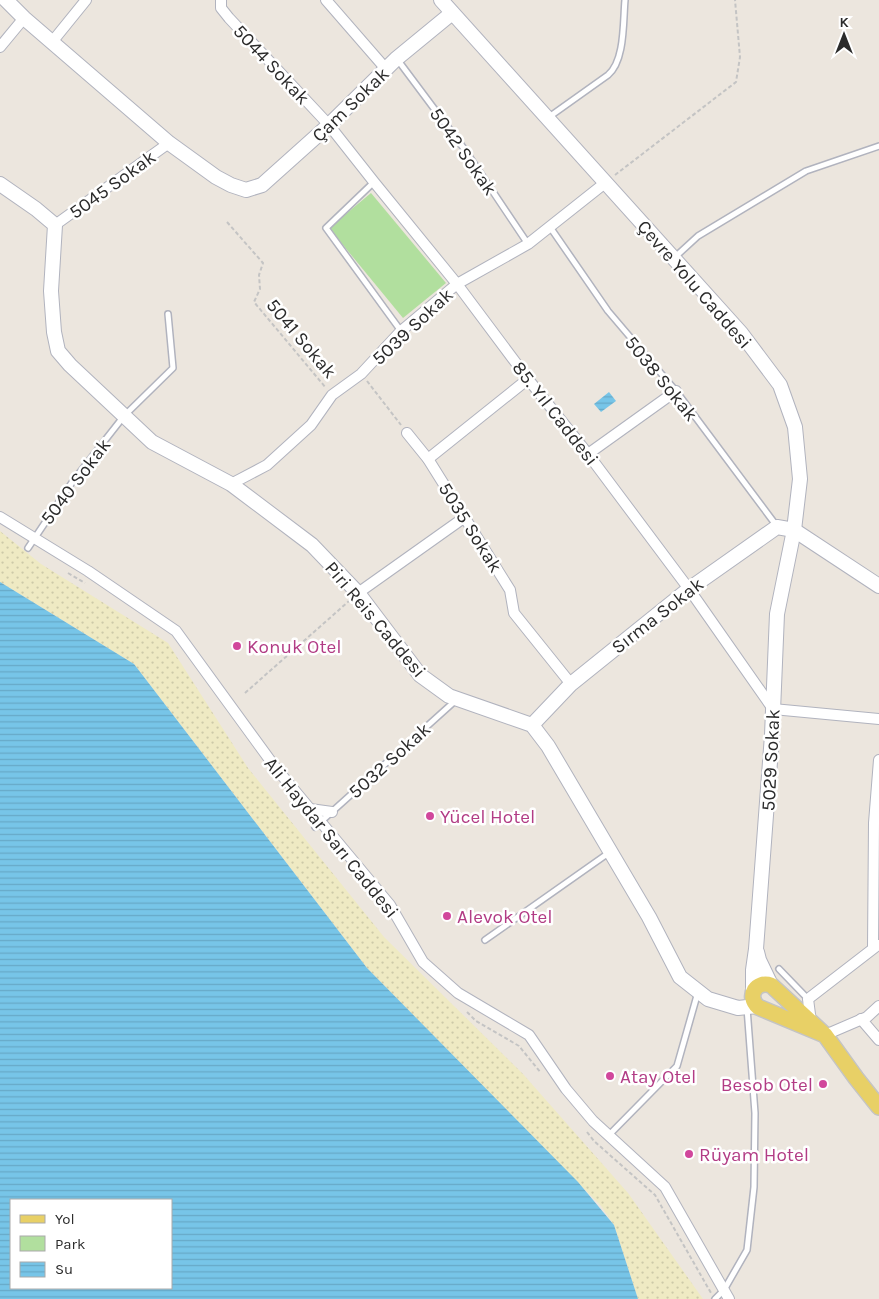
<svg xmlns="http://www.w3.org/2000/svg" width="879" height="1299" font-family="Karla,sans-serif">
<defs>
<pattern id="sand-dots" width="8" height="8" patternUnits="userSpaceOnUse" patternTransform="scale(1.25)"><rect width="8" height="8" fill="#efeac3"/><path d="M2 2h.1M6 6h.1" fill="none" stroke="#cdc9a8" stroke-width="1.8" stroke-linecap="round"/></pattern>
<pattern id="water-rules" width="6" height="5" patternUnits="userSpaceOnUse" patternTransform="scale(1.25)"><rect width="6" height="5" fill="#77c5e8"/><path d="M0 2.5h6" fill="none" stroke="#67a9c7"/></pattern>
</defs>
<rect width="100%" height="100%" fill="#ece6de"/>
<!-- sand -->
<polygon fill="url(#sand-dots)" points="0,531 41,564 168,643 248,768 384,937 523,1074 628,1193 703,1299 638,1299 614,1225 601,1206 367,968 134,664 0,582"/>
<!-- park -->
<polygon fill="#b1df9e" points="371,193 446,283 403,318 329,228"/>
<!-- water -->
<g fill="url(#water-rules)" fill-rule="evenodd">
<polygon points="609,392 616,401 601,412 594,404"/>
<path d="M0,582L134,664L367,968L578,1182L614,1225L638,1299H0ZM171,1200V1288H11V1200Z"/>
</g>
<g fill="none" stroke-linecap="round" stroke-linejoin="round">
<defs>
<g id="lane">
<polyline points="397,59 465,150 528,244"/>
<path d="M549,117L608,75C625,61 623,22 625,0"/>
<polyline points="374,182 326,228 401,331"/>
<polyline points="550,227 608,311 676,391 776,525"/>
<polyline points="674,258 698,236 806,171 879,146"/>
<polyline points="28,548 73,481 124,416 173,368 168,314"/>
<polyline points="315,827 455,701"/>
<polyline points="485,940 610,852"/>
<polyline points="779,969 808,999"/>
<polyline points="609,1135 677,1066 698,992"/>
<polyline points="715,1299 724,1290 747,1250 754,1187 755,1113 747,1008"/>
</g>
<g id="street">
<polyline points="221,0 221,8 229,18 329,125 374,182 457,284 528,379 588,454 689,589 773,709 879,719"/>
<polyline points="326,0 386,69"/>
<polyline points="52,42 86,0"/>
<polyline points="0,47 24,18"/>
<polyline points="55,225 169,143"/>
<polyline points="407,433 428,459 510,590 514,613 571,684"/>
<polyline points="588,454 676,391"/>
<polyline points="428,459 528,379"/>
<polyline points="231,484 267,465 311,425 332,395 361,374 401,331 457,284 528,244 605,183"/>
<polyline points="0,517 88,571 176,631 275,767 390,905 423,962 458,993 529,1035 566,1089 593,1121 665,1187 729,1299"/>
<polyline points="358,593 465,517"/>
<polyline points="310,809 332,812"/>
<polyline points="873,947 874,823 879,760"/>
<polyline points="861,1019 879,1040"/>
<polyline points="811,1022 808,999 878,945"/>
<polyline points="825,1035 867,1017 879,1006"/>
</g>
<g id="secondary">
<polyline points="6,0 24,18 169,143 216,177 231,185 246,190 262,185 329,125 396,59 452,13"/>
<polyline points="441,0 741,333 780,385 795,427 800,479 794,530 777,614 772,735 756,949 753,970 753,991"/>
<polyline points="0,184 36,209 55,225 51,291 54,332 58,351 70,365 152,442 231,484 312,545 358,593 420,675 449,696 532,725 548,746 649,917 680,977 708,999 738,1008 757,1006"/>
<polyline points="532,725 571,684 689,589 777,527 794,530 879,586"/>
<polyline points="757,952 759,960 771,985"/>
</g>
<path id="primary" d="M825,1035L758,1007C746,996 756,980 771,985L825,1035L856,1078L879,1107"/>
</defs>
<!-- lane casing -->
<use href="#lane" stroke="#b1b3be" stroke-width="8"/>
<!-- street casing -->
<use href="#street" stroke="#b1b3be" stroke-width="12"/>
<!-- secondary casing -->
<use href="#secondary" stroke="#b1b3be" stroke-width="16"/>
<!-- primary casing -->
<use href="#primary" stroke="#c4c4c4" stroke-width="18"/>
<!-- path -->
<g stroke="#c4c4c4" stroke-width="2" stroke-dasharray="4 2.5" stroke-linecap="butt">
<polyline points="615,175 736,82 740,57 735,0"/>
<polyline points="227,222 263,263 259,275 260,289 254,302 326,388"/>
<polyline points="367,381 401,425"/>
<polyline points="68,573 85,583"/>
<polyline points="245,693 349,601"/>
<polyline points="467,1012 476,1021 519,1046 541,1073"/>
<polyline points="587,1132 594,1141 655,1195 711,1293"/>
</g>
<!-- lane -->
<use href="#lane" stroke="#fff" stroke-width="5"/>
<!-- street -->
<use href="#street" stroke="#fff" stroke-width="10"/>
<!-- secondary -->
<use href="#secondary" stroke="#fff" stroke-width="14"/>
<!-- primary -->
<use href="#primary" stroke="#e8d066" stroke-width="15"/>
</g>
<!-- markers -->
<g fill="#d1479c" stroke="#fff" stroke-width="2">
<circle cx="237" cy="646" r="5"/>
<circle cx="430" cy="816" r="5"/>
<circle cx="447" cy="916" r="5"/>
<circle cx="610" cy="1076" r="5"/>
<circle cx="823" cy="1084" r="5"/>
<circle cx="689" cy="1154" r="5"/>
</g>
<g text-anchor="middle" stroke-width="5" stroke-linejoin="round" paint-order="stroke">
<!-- street labels -->
<g font-size="19" fill="#2b2b2b" stroke="#fff">
<text transform="translate(272 64) rotate(47)" y="7">5044 Sokak</text>
<text transform="translate(350 104) rotate(-44)" y="7">Çam Sokak</text>
<text transform="translate(464 151) rotate(55)" y="7">5042 Sokak</text>
<text transform="translate(112 184) rotate(-36)" y="7">5045 Sokak</text>
<text transform="translate(695 284) rotate(49)" y="7">Çevre Yolu Caddesi</text>
<text transform="translate(412 326) rotate(-43)" y="7">5039 Sokak</text>
<text transform="translate(302 338) rotate(50)" y="7">5041 Sokak</text>
<text transform="translate(662 378) rotate(51)" y="7">5038 Sokak</text>
<text transform="translate(556 413) rotate(52)" y="7">85. Yıl Caddesi</text>
<text transform="translate(75 481) rotate(-53)" y="7">5040 Sokak</text>
<text transform="translate(471 527) rotate(58)" y="7">5035 Sokak</text>
<text transform="translate(657 615) rotate(-38)" y="7">Sırma Sokak</text>
<text transform="translate(376 619) rotate(50)" y="7">Piri Reis Caddesi</text>
<text transform="translate(389 760) rotate(-42)" y="7">5032 Sokak</text>
<text transform="translate(770 760) rotate(-87)" y="7">5029 Sokak</text>
<text transform="translate(332 837) rotate(51)" y="7">Ali Haydar Sarı Caddesi</text>
</g>
<!-- hotel labels -->
<g font-size="19" fill="#b23c85" stroke="#fff" text-anchor="start">
<text x="247" y="653">Konuk Otel</text>
<text x="440" y="823">Yücel Hotel</text>
<text x="457" y="923">Alevok Otel</text>
<text x="620" y="1083">Atay Otel</text>
<text x="813" y="1091" text-anchor="end">Besob Otel</text>
<text x="699" y="1161">Rüyam Hotel</text>
</g>
</g>
<!-- legend -->
<rect x="10" y="1199" width="162" height="90" fill="#ffffff" stroke="#aaaaaa"/>
<rect x="20" y="1215" width="25" height="8" fill="#e8d066" stroke="#aaaaaa"/>
<text x="55" y="1224" font-size="15" fill="#2b2b2b">Yol</text>
<rect x="20" y="1236" width="25" height="15" fill="#b1df9e" stroke="#aaaaaa"/>
<text x="55" y="1249" font-size="15" fill="#2b2b2b">Park</text>
<rect x="20" y="1262" width="25" height="15" fill="url(#water-rules)" stroke="#aaaaaa"/>
<text x="55" y="1274" font-size="15" fill="#2b2b2b">Su</text>
<!-- north arrow -->
<g transform="translate(844 35)" stroke="#ffffff" stroke-width="4" paint-order="stroke">
<path d="M0-4L9 19L0 12L-9 19Z" fill="#2b2b2b"/>
<text y="-8" font-size="14" font-weight="bold" text-anchor="middle" fill="#2b2b2b">K</text>
</g>
</svg>
